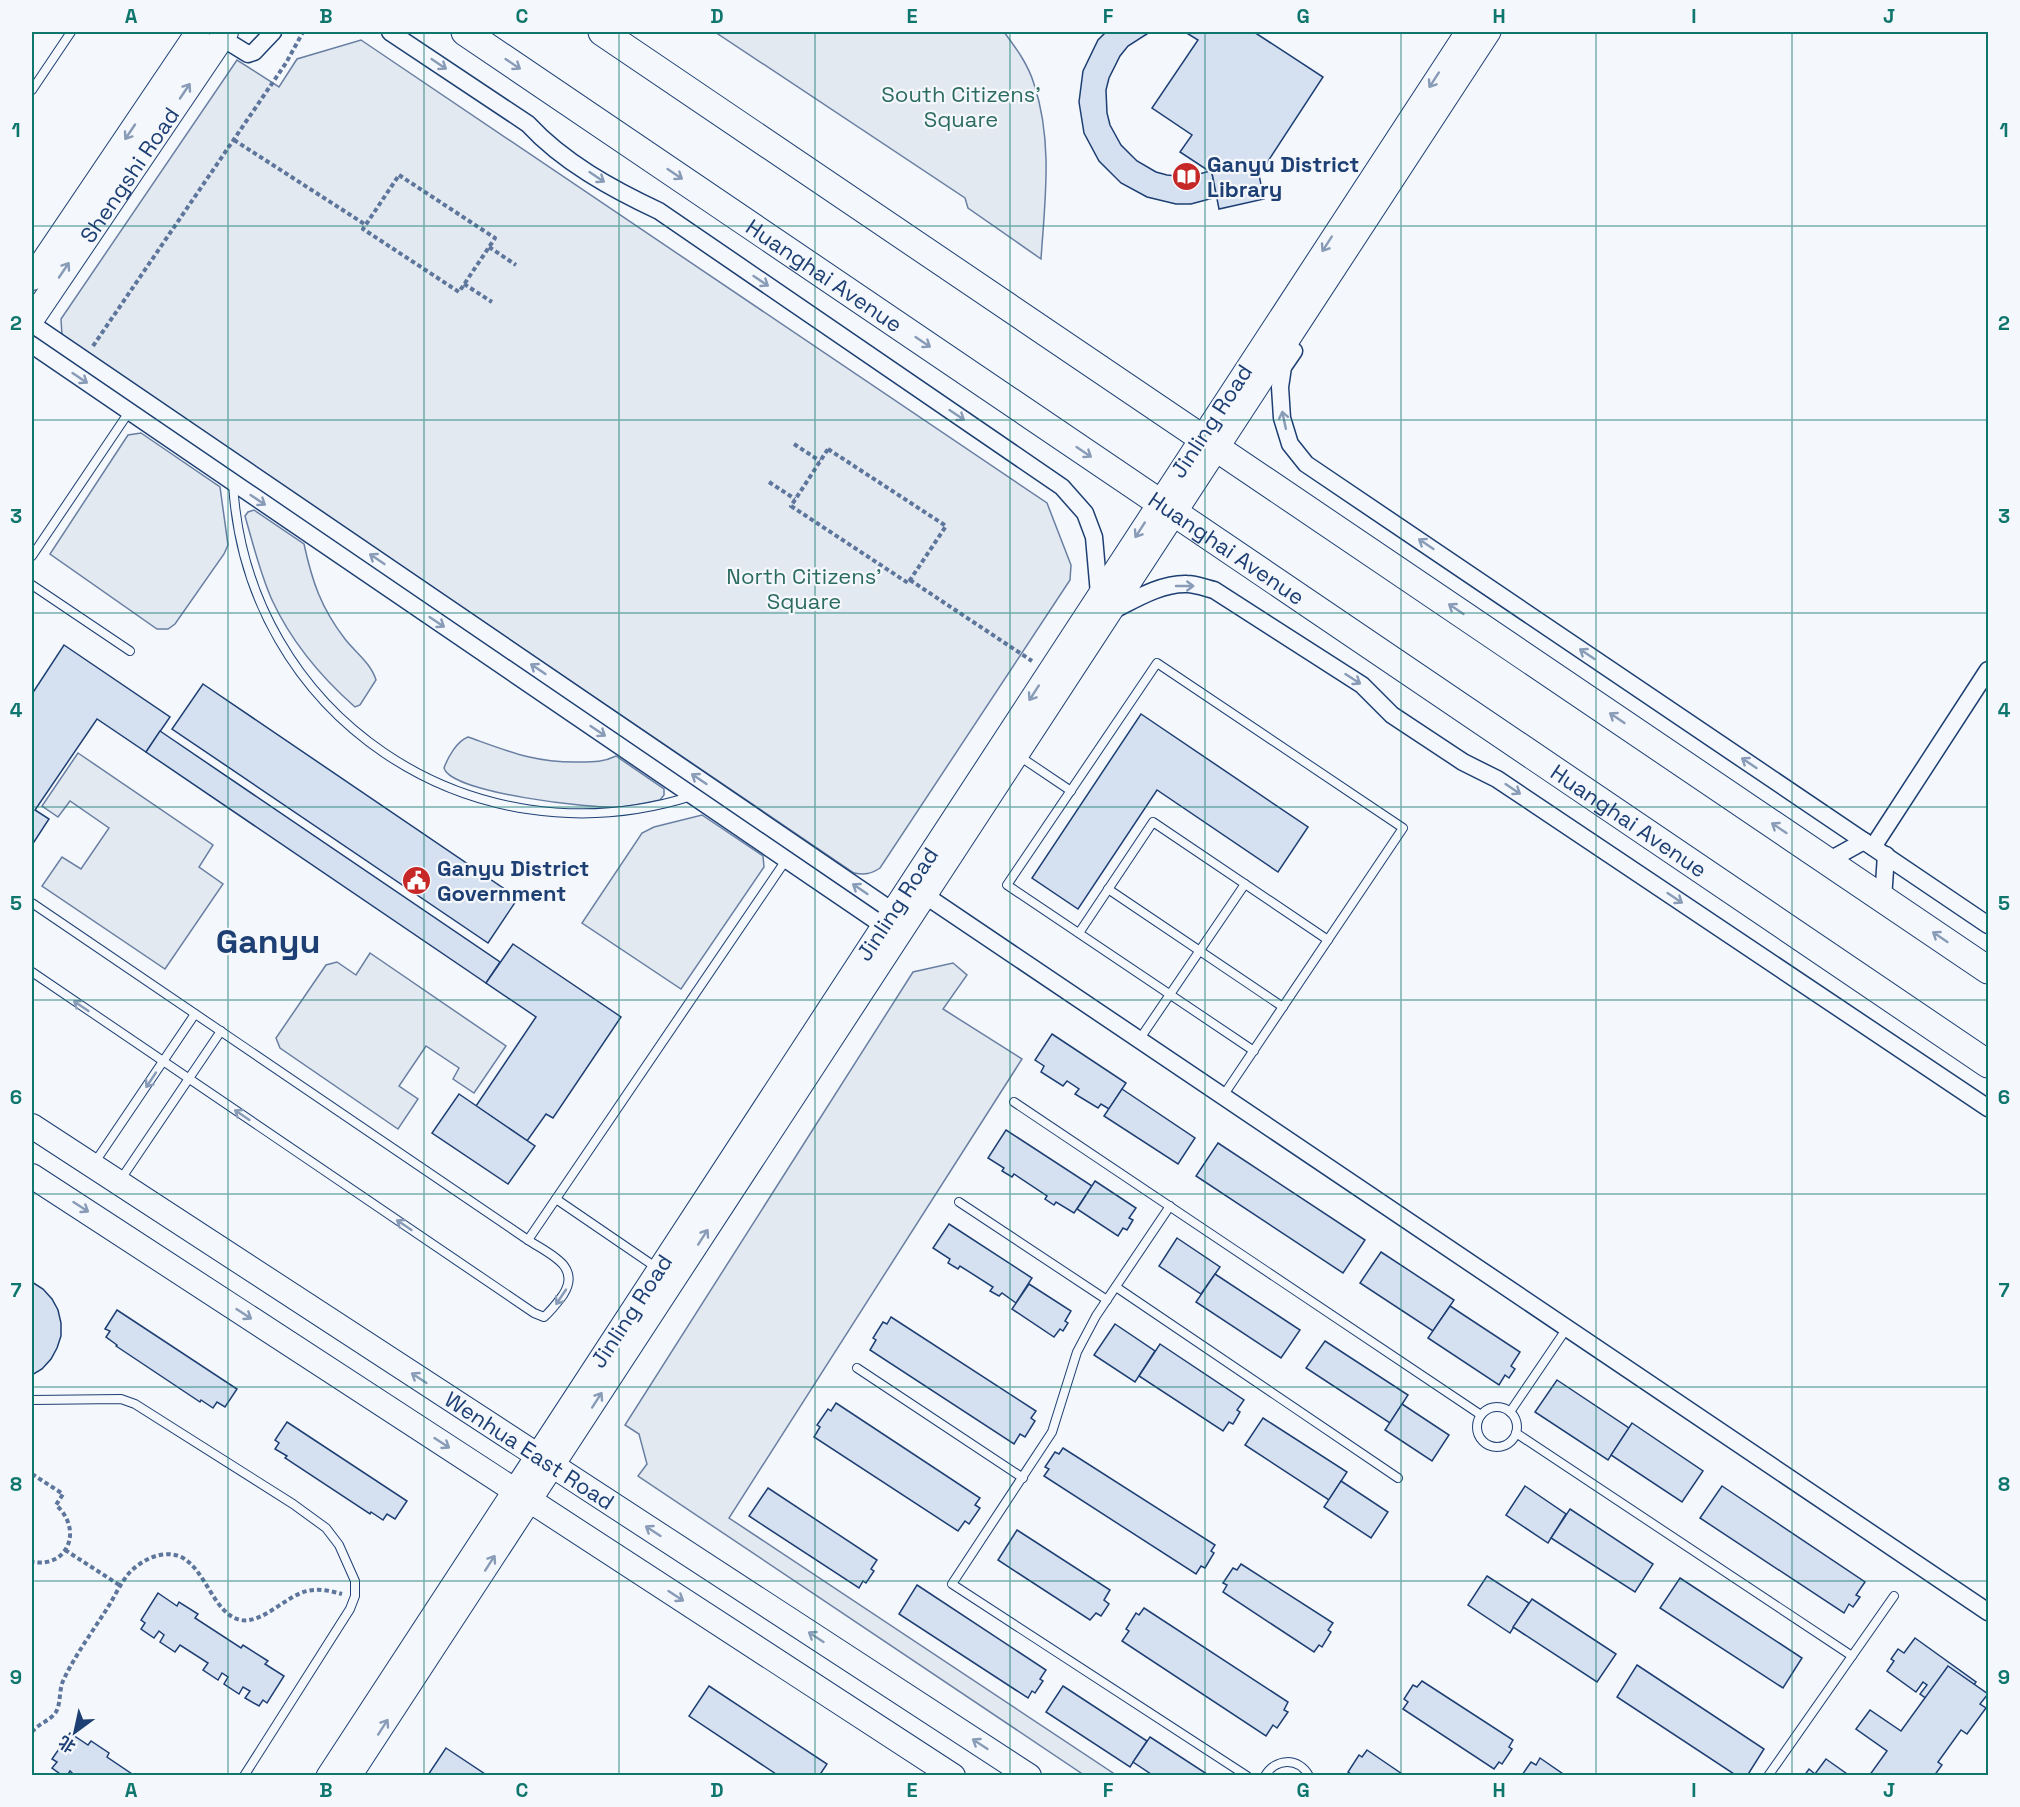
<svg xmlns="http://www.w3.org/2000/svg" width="2020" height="1807" font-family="'Space Grotesk','Noto Sans SC',sans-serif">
<rect width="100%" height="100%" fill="#f4f7fb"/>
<!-- green -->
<g fill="#e3e9f0" stroke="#687fa3" stroke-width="1.5">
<path d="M715,32H1004C1016,48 1028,64 1034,84C1053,141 1045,200 1041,259L968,208L965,198Z"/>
<path d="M361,40L1047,503L1071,565L1070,580L880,868C871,874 865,875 854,873L62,336L61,319L237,60L279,87L297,59Z"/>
<polygon points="141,433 220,487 228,545 224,554 175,624 168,629 157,629 50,554 128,435"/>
<path d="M254,510L304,544C312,581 321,608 345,639C355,652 371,663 376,680L360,705L355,707C321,677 291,641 272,600C260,573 253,544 245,516L248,512Z"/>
<path d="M468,737C510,752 535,763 580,762C594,762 604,762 616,756L664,789V795L660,800C646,803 633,806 619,807C593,809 451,793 444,768C448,757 457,741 468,737Z"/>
<polygon points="78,753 213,845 199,867 223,884 165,969 42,886 62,857 81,869 109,828 70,801 58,817 42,806"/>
<polygon points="702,815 763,856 764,867 681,989 582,923 642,833 654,827"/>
<polygon points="370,953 506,1046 474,1093 453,1079 459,1068 426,1046 399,1086 418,1099 398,1129 280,1048 276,1038 326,965 337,962 356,975"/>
<polygon points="953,963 967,975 943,1009 1022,1059 729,1518 1116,1775 1084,1775 638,1476 647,1464 639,1434 625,1425 913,972"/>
</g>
<!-- building -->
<g fill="#d5e0f0" stroke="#1d3f73" stroke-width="1.5">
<polygon points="1106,32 1150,32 1128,46 1120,56 1109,78 1106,90 1107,113 1110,125 1121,145 1137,161 1156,172 1167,175 1188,177 1210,171 1212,173 1217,197 1191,204 1176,204 1147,197 1121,183 1099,161 1084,133 1079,102 1083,71 1098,40"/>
<polygon points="1185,32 1254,32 1323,77 1259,175 1264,199 1219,209 1212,173 1180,152 1192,135 1152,108 1198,40"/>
<polygon points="64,645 170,717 146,752 97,719 35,810 49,819 32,845 32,694"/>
<polygon points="203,684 518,898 488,943 172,729"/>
<polygon points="1141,714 1308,827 1278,872 1157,790 1078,909 1032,878"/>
<polygon points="160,731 500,962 486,983 146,752"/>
<polygon points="513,944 621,1017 553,1118 546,1114 527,1141 476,1106 536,1017 486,983"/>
<polygon points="1052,1034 1126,1083 1109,1109 1101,1104 1098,1108 1075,1094 1079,1089 1067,1081 1063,1086 1041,1072 1044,1066 1035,1060"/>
<polygon points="1122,1089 1195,1138 1178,1164 1104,1116"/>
<polygon points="459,1094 535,1146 508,1184 432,1133"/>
<polygon points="1006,1130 1092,1186 1074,1213 1056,1202 1054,1205 1045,1199 1047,1196 1014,1174 1012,1177 1002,1171 1004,1168 988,1158"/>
<polygon points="1218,1143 1365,1240 1343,1273 1196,1176"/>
<polygon points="1095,1181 1136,1208 1129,1218 1133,1220 1127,1230 1123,1228 1118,1236 1077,1209"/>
<polygon points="949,1224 1032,1278 1016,1303 1002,1293 999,1296 990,1291 993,1287 960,1266 958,1269 948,1263 950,1259 933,1248"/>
<polygon points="1177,1238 1220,1267 1201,1294 1159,1266"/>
<polygon points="1381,1252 1454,1300 1433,1331 1360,1283"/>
<polygon points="1215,1274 1300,1330 1281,1358 1196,1302"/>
<polygon points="32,1282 43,1289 52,1299 58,1310 61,1323 61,1336 57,1348 51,1359 42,1369 32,1375"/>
<polygon points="1029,1284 1071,1311 1065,1321 1068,1323 1063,1331 1060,1329 1054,1337 1012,1309"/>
<polygon points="1450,1306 1520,1352 1511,1366 1515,1369 1509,1378 1505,1375 1499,1385 1428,1338"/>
<polygon points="117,1310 237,1389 225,1407 217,1402 213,1408 201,1400 200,1402 116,1346 117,1345 106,1337 110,1331 105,1329"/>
<polygon points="891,1317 1036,1411 1031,1418 1035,1421 1025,1437 1020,1434 1014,1444 870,1350 876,1340 873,1338 883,1322 887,1324"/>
<polygon points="1115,1324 1155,1351 1135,1382 1094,1355"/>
<polygon points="1325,1341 1408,1395 1390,1423 1306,1368"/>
<polygon points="1160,1344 1244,1400 1237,1410 1240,1412 1233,1424 1229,1422 1223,1431 1139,1376"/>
<polygon points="1557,1380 1629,1428 1608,1460 1535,1412"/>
<polygon points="836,1403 980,1498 975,1505 980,1508 969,1524 965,1521 958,1531 814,1437 820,1427 817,1425 828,1409 831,1411"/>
<polygon points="1402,1404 1449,1435 1432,1461 1385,1430"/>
<polygon points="1263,1418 1347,1472 1329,1500 1245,1445"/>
<polygon points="287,1422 407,1501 395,1519 387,1514 383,1520 371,1512 370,1514 285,1458 287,1456 275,1449 279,1443 275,1440"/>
<polygon points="1632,1423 1703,1471 1682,1502 1611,1455"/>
<polygon points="1063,1448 1215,1545 1211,1551 1214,1553 1205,1568 1201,1566 1196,1574 1044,1476 1049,1469 1045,1467 1055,1452 1059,1454"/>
<polygon points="1341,1481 1388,1512 1371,1538 1324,1507"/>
<polygon points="1525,1486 1566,1514 1548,1543 1506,1515"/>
<polygon points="1722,1486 1865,1582 1856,1595 1860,1597 1853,1607 1849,1604 1844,1613 1700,1518"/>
<polygon points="768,1488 877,1560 871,1569 874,1571 866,1583 863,1581 859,1588 749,1516"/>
<polygon points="1570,1509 1653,1564 1635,1592 1551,1538"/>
<polygon points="1017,1530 1110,1590 1104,1600 1109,1604 1101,1616 1096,1613 1090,1620 998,1560"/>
<polygon points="1241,1564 1333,1623 1328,1630 1331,1632 1322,1647 1319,1645 1314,1652 1223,1592 1227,1585 1223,1583 1233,1568 1237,1570"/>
<polygon points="1487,1576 1529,1603 1510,1633 1468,1605"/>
<polygon points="1680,1578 1802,1658 1783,1688 1660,1608"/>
<polygon points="917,1585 1046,1670 1040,1679 1043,1681 1035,1693 1032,1691 1028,1698 899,1614"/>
<polygon points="158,1593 177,1606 179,1602 198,1614 195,1618 241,1648 243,1645 268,1661 265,1664 284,1676 267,1703 263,1700 259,1706 245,1698 250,1691 243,1687 239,1694 224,1684 228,1677 222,1673 218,1680 203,1670 208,1663 180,1645 175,1652 160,1642 164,1635 159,1631 154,1638 141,1629 145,1623 141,1620"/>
<polygon points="1532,1599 1616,1654 1597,1682 1513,1627"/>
<polygon points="1144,1608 1288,1702 1284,1710 1288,1712 1277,1728 1273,1725 1266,1736 1122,1641 1129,1631 1126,1629 1136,1613 1139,1615"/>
<polygon points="1915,1638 1976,1682 1965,1697 1972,1702 1965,1712 1962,1709 1955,1719 1920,1694 1927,1685 1923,1682 1916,1692 1887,1671 1894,1661 1891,1659 1898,1649 1904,1653"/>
<polygon points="1637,1665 1764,1749 1747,1776 1737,1776 1617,1697"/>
<polygon points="1948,1666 1988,1694 1980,1704 1986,1708 1967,1734 1961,1730 1938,1762 1942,1765 1934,1776 1869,1776 1887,1751 1856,1729 1870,1710 1901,1731"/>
<polygon points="1422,1681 1513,1740 1509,1747 1512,1749 1502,1764 1499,1762 1494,1769 1403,1709 1408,1702 1404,1699 1413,1685 1417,1687"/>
<polygon points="709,1686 827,1764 819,1776 779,1776 689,1716"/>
<polygon points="1063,1686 1147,1741 1130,1767 1046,1712"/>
<polygon points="70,1733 88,1745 91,1741 109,1753 107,1757 135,1776 75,1776 70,1771 67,1776 63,1776 52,1768 57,1762 52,1759"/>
<polygon points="1150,1737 1210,1776 1154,1776 1133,1762"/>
<polygon points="446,1748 488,1776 428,1775"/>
<polygon points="1367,1750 1405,1776 1350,1776 1351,1774 1348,1772 1359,1755 1362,1757"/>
<polygon points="1540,1758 1566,1776 1522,1775 1531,1762 1536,1765"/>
<polygon points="1826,1759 1850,1776 1804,1776 1809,1769 1815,1774"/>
</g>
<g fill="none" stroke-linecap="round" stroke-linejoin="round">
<defs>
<g id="service">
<polyline points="32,90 71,32"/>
<path d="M233,483C246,716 471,866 692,796"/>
<polyline points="32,556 129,412"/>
<polyline points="32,585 130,651"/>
<polyline points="1019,756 1071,791"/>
<polyline points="1108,889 1283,1007"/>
<polyline points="32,903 528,1240 786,860"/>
<polyline points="1079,933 1153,822 1328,940"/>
<path d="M32,972L534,1313L544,1317C552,1310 557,1303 563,1295C582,1266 549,1254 528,1240"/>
<polyline points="1139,1040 1245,884"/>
<polyline points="1223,1096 1403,828 1157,663 1007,885 1254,1051"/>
<polyline points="1014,1102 1481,1415"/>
<polyline points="93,1165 195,1014"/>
<polyline points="119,1182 221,1031"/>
<polyline points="556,1199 657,1268"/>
<polyline points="959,1202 1107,1300"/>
<polyline points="1170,1206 1096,1316 1077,1352 1052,1432 952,1584 1247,1776"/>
<polyline points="1116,1287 1398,1478"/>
<polyline points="857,1368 1023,1478"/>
<polyline points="32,1400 121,1399 135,1404 293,1504 326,1528 339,1545 355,1581 355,1596 350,1609 244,1776"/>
<circle cx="1497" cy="1427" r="20"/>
<polyline points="1510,1412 1567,1328"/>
<polyline points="1516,1433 1852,1656"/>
<path d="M1265,1776C1275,1758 1299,1757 1309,1776"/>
<polyline points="1768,1776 1894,1596"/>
</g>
<g id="minor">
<path d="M390,32L528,124C563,162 612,189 659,211L1062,487L1085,513L1094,537L1099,594"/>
<polyline points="222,38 248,54 254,52 273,32"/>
<polyline points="32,324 900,916"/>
<polyline points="32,345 891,931"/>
<polyline points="1294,351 1283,367 1280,387 1282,418 1290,444 1306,464 1988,925"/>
<path d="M1112,611C1134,600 1161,583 1187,584C1195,584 1206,588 1214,590L1362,685L1392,715L1463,762L1497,779L1988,1108"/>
<polyline points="1873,847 1988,670"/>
<polyline points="1828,861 1864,841"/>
<polyline points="926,896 1988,1612"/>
<polyline points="1883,899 1886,855"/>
</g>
<g id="tertiary">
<polyline points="327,1776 1466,32"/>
<polyline points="351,1776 1490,32"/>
</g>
<g id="secondary">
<polyline points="32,278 198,32"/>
<path id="s1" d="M32,319L226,32"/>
<path id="s2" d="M32,1126L1029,1776"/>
<polyline points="32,1176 953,1776"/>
</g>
<g id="primary">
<path id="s3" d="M465,32L1988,1064"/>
<polyline points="602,32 1988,970"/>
</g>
</defs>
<!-- service casing -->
<use href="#service" stroke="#1d3f73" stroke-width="10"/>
<!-- minor casing -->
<use href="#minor" stroke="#1d3f73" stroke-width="19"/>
<!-- tertiary casing -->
<use href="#tertiary" stroke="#1d3f73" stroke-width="23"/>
<!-- secondary casing -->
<use href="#secondary" stroke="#1d3f73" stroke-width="26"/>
<!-- primary casing -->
<use href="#primary" stroke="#1d3f73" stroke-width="29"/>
<!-- path -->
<g stroke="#5e769c" stroke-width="4" stroke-dasharray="4.5 3" stroke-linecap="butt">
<polyline points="234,140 366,225"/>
<polygon points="399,175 495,238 459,292 363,229"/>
<polyline points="489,247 516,265"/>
<polyline points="464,284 492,302"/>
<polyline points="93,346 286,63 303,32"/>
<polyline points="794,444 820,461"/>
<polygon points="828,449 946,526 908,583 791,506"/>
<polyline points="769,482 795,499"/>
<polyline points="910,580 1032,661"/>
<path d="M32,1474L63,1494L56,1505C83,1529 69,1568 32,1562"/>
<polyline points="65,1550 121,1586"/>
<path d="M32,1732C38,1724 51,1720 56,1712C61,1703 59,1690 63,1681C75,1655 93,1631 108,1607C115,1596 121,1582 130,1572C142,1560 161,1550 179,1556C206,1567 213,1615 241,1620C262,1624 286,1596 307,1591C319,1588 331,1591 342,1594"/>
</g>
<!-- service -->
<use href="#service" stroke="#f4f7fb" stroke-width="8"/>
<!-- minor -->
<use href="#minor" stroke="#f4f7fb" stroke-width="16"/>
<!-- tertiary -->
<use href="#tertiary" stroke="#f4f7fb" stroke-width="21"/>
<!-- secondary -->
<use href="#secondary" stroke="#f4f7fb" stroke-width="24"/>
<!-- primary -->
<use href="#primary" stroke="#f4f7fb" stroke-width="27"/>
</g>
<!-- one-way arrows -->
<defs><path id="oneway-shaft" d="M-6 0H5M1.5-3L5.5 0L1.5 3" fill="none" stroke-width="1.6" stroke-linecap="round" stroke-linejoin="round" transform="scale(1.5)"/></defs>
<g stroke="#889bb7">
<use href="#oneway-shaft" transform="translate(439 64) rotate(34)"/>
<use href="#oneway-shaft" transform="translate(513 64) rotate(34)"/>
<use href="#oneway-shaft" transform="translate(1434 80) rotate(123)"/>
<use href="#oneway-shaft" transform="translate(185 91) rotate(-56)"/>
<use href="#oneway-shaft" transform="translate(130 132) rotate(124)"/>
<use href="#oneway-shaft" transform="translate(675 174) rotate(34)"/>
<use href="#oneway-shaft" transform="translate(597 177) rotate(34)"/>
<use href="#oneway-shaft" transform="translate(1327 244) rotate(123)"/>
<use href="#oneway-shaft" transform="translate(64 270) rotate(-56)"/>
<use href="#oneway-shaft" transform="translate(761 281) rotate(34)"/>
<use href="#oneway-shaft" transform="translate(923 342) rotate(34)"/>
<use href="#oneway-shaft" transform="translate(80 378) rotate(34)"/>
<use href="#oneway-shaft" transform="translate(957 415) rotate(34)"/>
<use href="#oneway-shaft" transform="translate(1284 420) rotate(-102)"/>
<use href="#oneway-shaft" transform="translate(1084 452) rotate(34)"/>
<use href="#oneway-shaft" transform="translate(258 500) rotate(34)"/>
<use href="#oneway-shaft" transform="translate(1140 530) rotate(123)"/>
<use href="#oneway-shaft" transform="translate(1426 544) rotate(-146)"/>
<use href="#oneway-shaft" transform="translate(377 559) rotate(-146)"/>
<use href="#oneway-shaft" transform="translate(1185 586)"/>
<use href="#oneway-shaft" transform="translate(1456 609) rotate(-146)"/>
<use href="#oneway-shaft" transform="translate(437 622) rotate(34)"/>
<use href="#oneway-shaft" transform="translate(1587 654) rotate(-146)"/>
<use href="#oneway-shaft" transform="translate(538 669) rotate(-146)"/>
<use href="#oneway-shaft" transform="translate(1353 679) rotate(33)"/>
<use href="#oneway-shaft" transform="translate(1034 693) rotate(123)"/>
<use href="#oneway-shaft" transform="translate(1617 718) rotate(-146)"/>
<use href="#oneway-shaft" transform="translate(598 731) rotate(34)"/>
<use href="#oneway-shaft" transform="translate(1749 763) rotate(-146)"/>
<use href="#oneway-shaft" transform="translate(699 779) rotate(-146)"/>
<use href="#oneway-shaft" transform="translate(1513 789) rotate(34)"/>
<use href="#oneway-shaft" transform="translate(1779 828) rotate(-146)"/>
<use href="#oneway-shaft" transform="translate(860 889) rotate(-146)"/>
<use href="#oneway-shaft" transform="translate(1675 898) rotate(34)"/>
<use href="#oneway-shaft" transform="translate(1940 937) rotate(-146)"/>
<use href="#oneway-shaft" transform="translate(81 1006) rotate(-146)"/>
<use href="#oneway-shaft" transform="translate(151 1080) rotate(124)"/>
<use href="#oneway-shaft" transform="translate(242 1115) rotate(-146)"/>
<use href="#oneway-shaft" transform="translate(81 1207) rotate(33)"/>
<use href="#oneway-shaft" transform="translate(404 1225) rotate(-146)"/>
<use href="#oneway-shaft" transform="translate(703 1237) rotate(-57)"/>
<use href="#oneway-shaft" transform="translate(561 1297) rotate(124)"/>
<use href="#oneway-shaft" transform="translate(244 1314) rotate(33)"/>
<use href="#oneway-shaft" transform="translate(419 1378) rotate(-147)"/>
<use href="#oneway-shaft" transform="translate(597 1400) rotate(-57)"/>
<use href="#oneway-shaft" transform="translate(442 1443) rotate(33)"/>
<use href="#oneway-shaft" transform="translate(653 1531) rotate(-147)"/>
<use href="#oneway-shaft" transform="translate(490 1563) rotate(-57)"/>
<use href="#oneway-shaft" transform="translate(676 1596) rotate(33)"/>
<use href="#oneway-shaft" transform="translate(816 1637) rotate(-147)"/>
<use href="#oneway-shaft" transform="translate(383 1727) rotate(-57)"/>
<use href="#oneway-shaft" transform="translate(980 1744) rotate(-147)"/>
</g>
<!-- grid -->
<path fill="none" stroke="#0f766e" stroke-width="1.5" stroke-opacity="0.55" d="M228,32V1776M424,32V1776M619,32V1776M815,32V1776M1010,32V1776M1205,32V1776M1401,32V1776M1596,32V1776M1792,32V1776M32,226H1988M32,420H1988M32,613H1988M32,807H1988M32,1000H1988M32,1194H1988M32,1387H1988M32,1581H1988"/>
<!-- icons -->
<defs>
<symbol id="library-disc" viewBox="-11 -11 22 22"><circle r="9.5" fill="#c62828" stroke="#f4f7fb"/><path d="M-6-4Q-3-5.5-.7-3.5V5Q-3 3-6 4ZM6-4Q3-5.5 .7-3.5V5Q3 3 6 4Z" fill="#fff"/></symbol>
<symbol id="civic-disc" viewBox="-11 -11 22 22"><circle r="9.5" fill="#c62828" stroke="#f4f7fb"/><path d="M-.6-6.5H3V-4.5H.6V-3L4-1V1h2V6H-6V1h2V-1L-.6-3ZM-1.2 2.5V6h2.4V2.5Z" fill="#fff"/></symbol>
</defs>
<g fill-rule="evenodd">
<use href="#library-disc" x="1170" y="160" width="33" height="33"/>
<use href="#civic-disc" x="400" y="864" width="33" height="33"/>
</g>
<g text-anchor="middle" stroke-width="4.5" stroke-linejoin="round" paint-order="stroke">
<!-- park labels -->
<g font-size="22" fill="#2c6c60" stroke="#f4f7fb">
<text x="961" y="102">South Citizens'<tspan x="961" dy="25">Square</tspan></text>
<text x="804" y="584">North Citizens'<tspan x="804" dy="25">Square</tspan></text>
</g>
<!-- poi labels -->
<g font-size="22" font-weight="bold" fill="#1d3f73" stroke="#f4f7fb" text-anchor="start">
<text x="1207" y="172">Ganyu District<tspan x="1207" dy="25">Library</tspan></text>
<text x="437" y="876">Ganyu District<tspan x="437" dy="25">Government</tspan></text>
</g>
<!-- street labels -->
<g font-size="22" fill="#1d3f73" stroke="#f4f7fb">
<text dy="8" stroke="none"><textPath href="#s1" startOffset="174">Shengshi Road</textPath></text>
<text dy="8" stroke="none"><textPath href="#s3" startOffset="434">Huanghai Avenue</textPath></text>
<text transform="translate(1211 421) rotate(-57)" y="8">Jinling Road</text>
<text dy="8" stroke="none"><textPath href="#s3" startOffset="920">Huanghai Avenue</textPath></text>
<text dy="8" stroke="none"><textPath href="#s3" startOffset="1406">Huanghai Avenue</textPath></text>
<text transform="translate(897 904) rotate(-57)" y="8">Jinling Road</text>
<text transform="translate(631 1311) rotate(-57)" y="8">Jinling Road</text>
<text dy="8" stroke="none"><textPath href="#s2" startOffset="594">Wenhua East Road</textPath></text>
</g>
<!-- town labels -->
<g font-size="34" font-weight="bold" fill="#1d3f73" stroke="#f4f7fb">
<text x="268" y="953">Ganyu</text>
</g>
</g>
<!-- border -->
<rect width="2020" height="1807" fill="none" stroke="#f4f7fb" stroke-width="66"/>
<!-- north arrow -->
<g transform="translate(75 1732) rotate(213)" stroke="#f4f7fb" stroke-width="4.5" paint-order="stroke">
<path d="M0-4.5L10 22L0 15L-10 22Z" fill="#1d3f73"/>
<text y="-9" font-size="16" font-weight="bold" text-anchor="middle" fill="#1d3f73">北</text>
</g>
<rect x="33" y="33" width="1954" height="1741" fill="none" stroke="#0f766e" stroke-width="2"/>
<g font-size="20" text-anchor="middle" font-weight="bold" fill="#0f766e">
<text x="131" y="23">A</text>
<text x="326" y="23">B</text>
<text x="522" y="23">C</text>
<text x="717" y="23">D</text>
<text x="912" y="23">E</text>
<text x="1108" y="23">F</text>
<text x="1303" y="23">G</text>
<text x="1499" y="23">H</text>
<text x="1694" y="23">I</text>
<text x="1889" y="23">J</text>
<text x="16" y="137">1</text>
<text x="2004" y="137">1</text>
<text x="16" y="330">2</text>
<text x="2004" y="330">2</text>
<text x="16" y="523">3</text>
<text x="2004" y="523">3</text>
<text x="16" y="717">4</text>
<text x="2004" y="717">4</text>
<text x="16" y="910">5</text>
<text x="2004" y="910">5</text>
<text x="16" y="1104">6</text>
<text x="2004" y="1104">6</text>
<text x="16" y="1297">7</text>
<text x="2004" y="1297">7</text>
<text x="16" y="1491">8</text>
<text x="2004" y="1491">8</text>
<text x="16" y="1684">9</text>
<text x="2004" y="1684">9</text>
<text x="131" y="1797">A</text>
<text x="326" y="1797">B</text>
<text x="522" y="1797">C</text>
<text x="717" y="1797">D</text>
<text x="912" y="1797">E</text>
<text x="1108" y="1797">F</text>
<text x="1303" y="1797">G</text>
<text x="1499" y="1797">H</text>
<text x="1694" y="1797">I</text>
<text x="1889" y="1797">J</text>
</g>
</svg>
